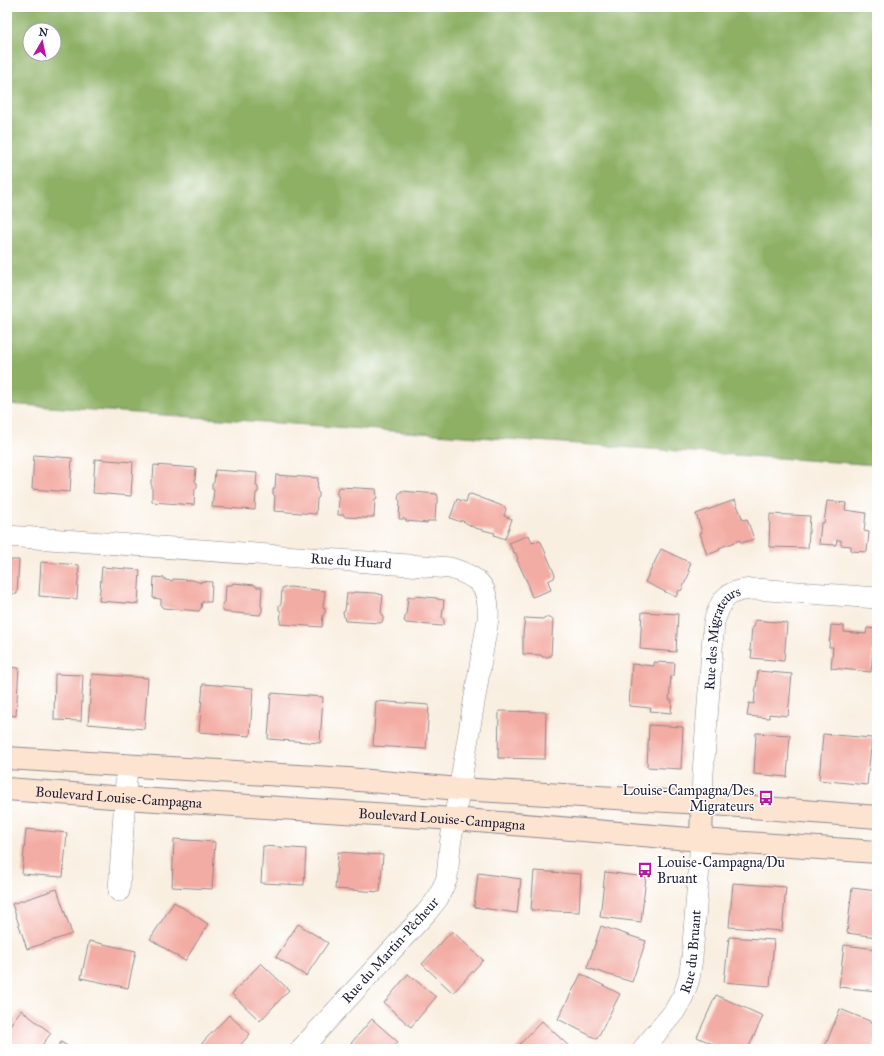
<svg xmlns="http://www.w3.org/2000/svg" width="884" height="1056" font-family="'IM FELL Great Primer',serif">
<rect width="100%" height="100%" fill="#fff"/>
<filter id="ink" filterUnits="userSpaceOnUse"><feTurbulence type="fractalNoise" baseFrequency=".025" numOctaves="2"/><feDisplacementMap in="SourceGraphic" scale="8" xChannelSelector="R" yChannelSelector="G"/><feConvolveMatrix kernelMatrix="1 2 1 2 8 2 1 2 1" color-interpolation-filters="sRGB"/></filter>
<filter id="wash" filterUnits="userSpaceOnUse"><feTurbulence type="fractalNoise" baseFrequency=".012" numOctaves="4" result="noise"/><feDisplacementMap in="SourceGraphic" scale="16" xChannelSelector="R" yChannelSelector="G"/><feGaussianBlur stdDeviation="0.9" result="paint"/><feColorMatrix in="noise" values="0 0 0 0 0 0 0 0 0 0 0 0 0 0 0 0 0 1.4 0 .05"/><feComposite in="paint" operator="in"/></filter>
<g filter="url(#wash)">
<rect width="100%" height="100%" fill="#f9efe1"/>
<!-- forest -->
<path fill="#8db065" stroke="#586950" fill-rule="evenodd" d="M7,7H877V465L7,404ZM30,30H54V54H30Z"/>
<g id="blocks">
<!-- building -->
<g fill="#f3aca3">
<polygon points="34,455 72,458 70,492 32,489"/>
<polygon points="95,459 133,462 131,496 93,493"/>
<polygon points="154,465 196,468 195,481 197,483 197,487 195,489 194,505 152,502 152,486 151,484 151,480 153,478"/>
<polygon points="215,470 257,473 256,486 258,487 258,492 256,493 255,510 212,507 214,490 212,489 212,484 214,483"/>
<polygon points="276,475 318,478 317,491 319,493 319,497 317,499 316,514 274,511 275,496 273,494 273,489 275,488"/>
<polygon points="340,487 376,489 377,498 375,499 374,517 367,517 367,518 345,517 344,515 338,515 339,497 337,495 337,490"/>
<polygon points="401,491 437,494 438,497 438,502 436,503 435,521 428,521 427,523 406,521 405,519 399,519 400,501 398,499 399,494"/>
<polygon points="471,494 505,507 506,509 504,516 512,519 505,539 494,535 495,533 475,528 461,520 461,522 450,518 457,499 466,502 468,495"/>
<polygon points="735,500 743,520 747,519 754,539 741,543 740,540 719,548 720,550 707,555 700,533 702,532 696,514"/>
<polygon points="827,501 846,503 845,510 866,513 864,531 869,532 867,552 851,551 851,546 841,545 841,540 837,540 836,545 819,544 821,523 824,523"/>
<polygon points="770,514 810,516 808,548 769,547"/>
<polygon points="529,535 532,543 538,541 541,542 555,575 554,578 548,581 551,590 532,597 528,587 529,586 517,560 518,559 516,553 514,553 509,543"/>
<polygon points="661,549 691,563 688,571 690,572 681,591 679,590 676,597 645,582"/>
<polygon points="7,560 19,560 17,594 7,594"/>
<polygon points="41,562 79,565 77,599 39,596"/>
<polygon points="102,567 140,570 138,604 99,601"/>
<polygon points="154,577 165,578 165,580 172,581 173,579 193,580 201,583 201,581 212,582 211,602 202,602 201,608 199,611 163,608 161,606 161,599 153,598"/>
<polygon points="233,583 255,585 256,587 262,587 261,605 262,607 262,611 260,615 224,612 222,609 223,604 225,602 226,585 232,585"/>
<polygon points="290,587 325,591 323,607 325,609 325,613 323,615 322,627 280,624 281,612 279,610 279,605 281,604 282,588"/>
<polygon points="354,592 375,593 383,595 381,613 383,615 383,620 381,623 345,621 343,612 345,611 347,593 353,593"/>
<polygon points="415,596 437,598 437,599 444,600 442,618 444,620 444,624 442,626 406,623 404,621 405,617 406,615 408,597 414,598"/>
<polygon points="642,612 678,614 676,652 640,649"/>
<polygon points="545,617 553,619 551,656 547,657 542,657 541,655 523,654 523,633 525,618 543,619"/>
<polygon points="755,620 787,623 784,661 751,658 752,651 750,651 752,627 754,627"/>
<polygon points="831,625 844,626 844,632 866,634 867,628 877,629 877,650 873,650 871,672 831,668 833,647 829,647"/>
<polygon points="654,662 675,663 674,676 671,676 669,700 672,700 671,713 650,711 651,708 629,706 632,664 654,666"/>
<polygon points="7,667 19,668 16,716 7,715"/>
<polygon points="758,671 792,674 788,716 769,714 769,718 747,716 749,703 754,704"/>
<polygon points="55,674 83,675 81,721 54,720"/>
<polygon points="92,674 148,678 144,729 88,724"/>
<polygon points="203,684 253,688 250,736 199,732"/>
<polygon points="271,693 323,697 320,743 268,739"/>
<polygon points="376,701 429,705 426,749 373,746"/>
<polygon points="499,711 546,712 545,759 498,758"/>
<polygon points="649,725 683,727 681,769 647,767"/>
<polygon points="756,733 790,735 787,777 754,774"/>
<polygon points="823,734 872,738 867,785 819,780"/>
<polygon points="26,829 67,833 63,877 22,874"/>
<polygon points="174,839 215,842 212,889 172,887"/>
<polygon points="263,846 306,849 304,885 261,883"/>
<polygon points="338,852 383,855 380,892 335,889"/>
<polygon points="534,871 581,874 579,912 531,910"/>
<polygon points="605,872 646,877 641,922 600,917"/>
<polygon points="478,873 521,879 517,913 474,907"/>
<polygon points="733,883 786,887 782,931 729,927"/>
<polygon points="852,888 877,891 877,937 847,933"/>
<polygon points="57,889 72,934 27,949 12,904"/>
<polygon points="174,902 208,924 185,961 150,939"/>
<polygon points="298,924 328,943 306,976 276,957"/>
<polygon points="601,926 646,941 632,982 587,968"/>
<polygon points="452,931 483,960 453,993 422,964"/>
<polygon points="729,937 774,940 770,986 724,982"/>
<polygon points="89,941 136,951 128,988 81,978"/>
<polygon points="844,945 877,949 877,991 839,987"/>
<polygon points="261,963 289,990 260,1021 232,994"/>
<polygon points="408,974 436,997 411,1027 384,1003"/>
<polygon points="581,974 620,994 597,1039 558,1019"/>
<polygon points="716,995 763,1016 748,1049 724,1049 697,1037"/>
<polygon points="840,1009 877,1024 877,1037 873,1049 824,1049"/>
<polygon points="21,1010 51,1033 39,1049 14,1049 7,1044 7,1029"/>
<polygon points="229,1015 250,1034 237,1049 204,1049 200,1045"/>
<polygon points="372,1019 398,1042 392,1049 346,1049"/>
<polygon points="542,1021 572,1049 515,1049"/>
<polygon points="61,1042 72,1049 56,1049"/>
</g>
</g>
</g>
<g filter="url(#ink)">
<use href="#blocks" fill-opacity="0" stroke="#8e888e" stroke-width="1"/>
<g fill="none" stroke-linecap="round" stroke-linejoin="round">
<defs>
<g id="street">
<path id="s1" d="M7,536L450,568C480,577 490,587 488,619L450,845L447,878L438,898L427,912L301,1049"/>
<path id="s2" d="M702,803L703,773L714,622C722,597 727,590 755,589L877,598"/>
<polyline points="119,891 127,765"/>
<path id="s3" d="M643,1049L674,1012L683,996L689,979L692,958L701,840"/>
</g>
<g id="secondary">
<polyline points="7,758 348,779 459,789 702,803 877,817"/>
<path id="s4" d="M7,789L125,798L454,819L701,840L877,852"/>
<polyline points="701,840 702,803"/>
</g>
</defs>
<!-- street casing -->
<use href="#street" stroke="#8e888e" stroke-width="22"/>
<!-- secondary casing -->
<use href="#secondary" stroke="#8e888e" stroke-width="24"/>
<!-- street -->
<use href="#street" stroke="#fff" stroke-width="21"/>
<!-- secondary -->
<use href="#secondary" stroke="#fde4d1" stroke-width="22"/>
</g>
</g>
<!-- icons -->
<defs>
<symbol id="bus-bare" viewBox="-9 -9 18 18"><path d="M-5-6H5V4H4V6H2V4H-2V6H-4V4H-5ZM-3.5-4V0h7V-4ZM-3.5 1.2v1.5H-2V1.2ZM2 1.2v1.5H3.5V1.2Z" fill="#b5179e" stroke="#fff" stroke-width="2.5" paint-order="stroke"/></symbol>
</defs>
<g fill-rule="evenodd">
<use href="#bus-bare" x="755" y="787" width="22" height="22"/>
<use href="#bus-bare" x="634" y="859" width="22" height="22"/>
</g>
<g text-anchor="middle" stroke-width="3" stroke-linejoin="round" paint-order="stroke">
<!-- street labels -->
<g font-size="14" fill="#22223b" stroke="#fff">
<text dy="5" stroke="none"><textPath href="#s1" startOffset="345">Rue du Huard</textPath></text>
<text dy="5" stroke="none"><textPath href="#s2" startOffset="169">Rue des Migrateurs</textPath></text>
<text dy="5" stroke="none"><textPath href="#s4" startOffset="112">Boulevard Louise-Campagna</textPath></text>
<text dy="5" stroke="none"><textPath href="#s4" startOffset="436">Boulevard Louise-Campagna</textPath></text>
<text transform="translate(390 950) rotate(-48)" y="5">Rue du Martin-Pêcheur</text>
<text dy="5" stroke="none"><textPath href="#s3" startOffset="112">Rue du Bruant</textPath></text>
</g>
<!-- poi labels -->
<g font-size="14" fill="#22223b" stroke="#fff" text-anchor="end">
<text x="754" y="795">Louise-Campagna/Des<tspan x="754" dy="16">Migrateurs</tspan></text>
<text x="657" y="867" text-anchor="start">Louise-Campagna/Du<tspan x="657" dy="16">Bruant</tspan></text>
</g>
</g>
<!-- margin -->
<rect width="884" height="1056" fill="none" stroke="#fff" stroke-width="24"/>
<!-- north arrow -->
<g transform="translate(42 42) rotate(9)"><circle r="19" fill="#ffffff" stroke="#a7a7b1"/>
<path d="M0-3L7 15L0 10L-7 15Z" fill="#b5179e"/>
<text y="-6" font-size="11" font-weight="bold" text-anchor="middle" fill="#22223b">N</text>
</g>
</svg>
